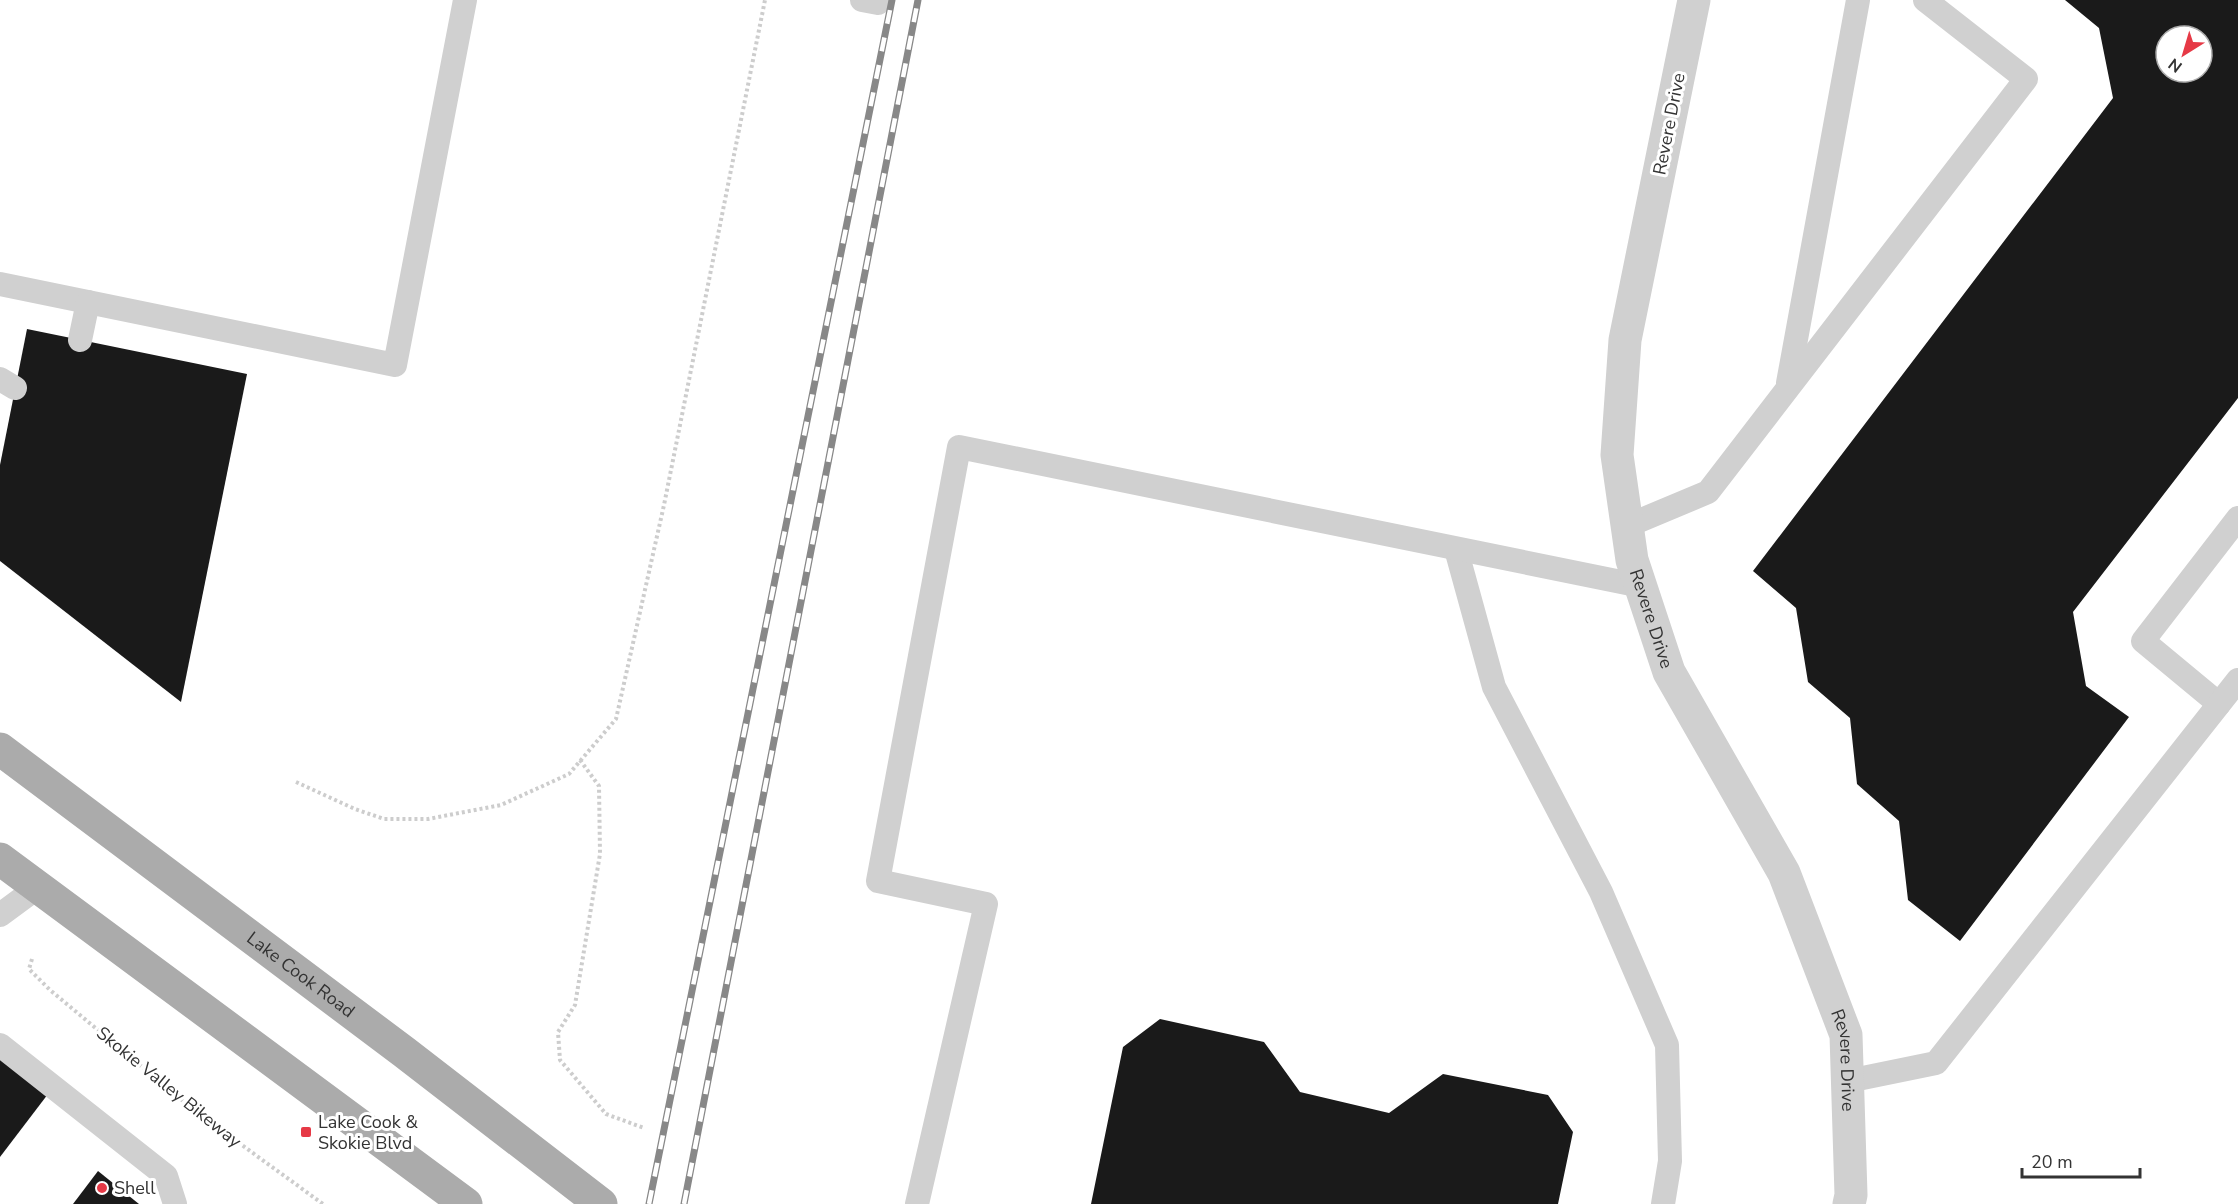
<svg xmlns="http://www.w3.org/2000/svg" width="2238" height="1204" font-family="'Nunito Sans',sans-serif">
<rect width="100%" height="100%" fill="#fff"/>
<!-- building -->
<g fill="#1a1a1a" fill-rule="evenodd">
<path d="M2065,0H2238V398L2073,612L2086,686L2129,717L1960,941L1908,900L1899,821L1857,784L1850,718L1808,682L1796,608L1753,571L2113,98L2099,28ZM2166,36H2202V72H2166Z"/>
<polygon points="27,329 247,374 181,702 0,561 0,465"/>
<polygon points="1160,1019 1264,1042 1300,1092 1389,1113 1443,1074 1548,1095 1573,1132 1558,1204 1091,1204 1123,1047"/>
<polygon points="0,1055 48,1094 0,1157"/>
<polygon points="98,1171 139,1204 73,1204"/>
</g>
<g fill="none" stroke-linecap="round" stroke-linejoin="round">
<!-- path -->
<g stroke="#cdcdcd" stroke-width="4" stroke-dasharray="3 3" stroke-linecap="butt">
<polyline points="580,760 599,786 600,854 575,1005 558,1032 560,1060 606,1114 644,1128"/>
<polyline points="296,782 355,809 384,819 428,819 501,805 569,774 616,719 664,505 765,0"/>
<polyline points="32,959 29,969 50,990 195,1111 323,1204"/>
</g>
<!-- service -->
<g stroke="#d0d0d0" stroke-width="24">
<polyline points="862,0 878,3"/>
<polyline points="0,284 395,365 465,0"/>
<polyline points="80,340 88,302"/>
<polyline points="0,379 15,388"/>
<polyline points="1788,383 1858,0"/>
<polyline points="1627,526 1708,492 2026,79 1925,0"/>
<polyline points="1456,549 1494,687 1601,892 1667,1045 1670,1161 1663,1204"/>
<polyline points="2219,704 2143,641 2238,518"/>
<polyline points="0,915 38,887"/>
<polyline points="0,1045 166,1176 175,1204"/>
<polyline points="1848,1081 1936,1063 2238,680"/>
<polyline points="917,1204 986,904 878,881 959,447 1641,586"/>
</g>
<!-- minor -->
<path stroke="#d0d0d0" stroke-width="33" id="s1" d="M1694,0L1625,340L1617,455L1632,560L1669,672L1784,873L1846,1035L1851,1195L1849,1204"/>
<!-- primary -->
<g stroke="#ababab" stroke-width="33">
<path id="s2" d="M0,749L404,1052L601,1204"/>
<polyline points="0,859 466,1204"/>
</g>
<defs>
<g id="rail">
<polyline points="649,1204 892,0"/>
<polyline points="684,1204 918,0"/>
</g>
</defs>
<!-- rail casing -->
<use href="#rail" stroke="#888" stroke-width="7"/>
<!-- rail -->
<use href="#rail" stroke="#fff" stroke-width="4.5" stroke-dasharray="14" stroke-linecap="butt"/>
</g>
<!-- markers -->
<g fill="#e63946" stroke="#fff" stroke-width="2">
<rect x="300" y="1126" width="12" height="12" rx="3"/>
<circle cx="102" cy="1188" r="6"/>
</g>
<g text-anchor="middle" stroke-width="6" stroke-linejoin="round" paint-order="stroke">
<!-- street labels -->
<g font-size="18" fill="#333" stroke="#fff">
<text transform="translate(1669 124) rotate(-79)" y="6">Revere Drive</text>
<text dy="6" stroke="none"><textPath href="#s1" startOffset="630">Revere Drive</textPath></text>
<text dy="6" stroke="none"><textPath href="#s2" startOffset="376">Lake Cook Road</textPath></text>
<text dy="6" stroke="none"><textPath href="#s1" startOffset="1116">Revere Drive</textPath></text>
<text transform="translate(169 1087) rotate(39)" y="6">Skokie Valley Bikeway</text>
</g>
<!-- poi labels -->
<g font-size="18" fill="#333" stroke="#fff" text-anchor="start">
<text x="318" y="1128">Lake Cook &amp;<tspan x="318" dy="21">Skokie Blvd</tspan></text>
<text x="114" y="1194">Shell</text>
</g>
</g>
<!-- north arrow -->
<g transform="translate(2184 54) rotate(217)"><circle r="28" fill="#ffffff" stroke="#adadad" stroke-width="1.5"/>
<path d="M0-4.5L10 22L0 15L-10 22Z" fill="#e63946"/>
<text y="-9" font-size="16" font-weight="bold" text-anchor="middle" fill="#333333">N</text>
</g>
<!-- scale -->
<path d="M2022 1168v9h118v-9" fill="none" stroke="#333333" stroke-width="3"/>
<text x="2031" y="1168" font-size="18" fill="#333333" stroke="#ffffff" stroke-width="4.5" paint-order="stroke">20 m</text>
</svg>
